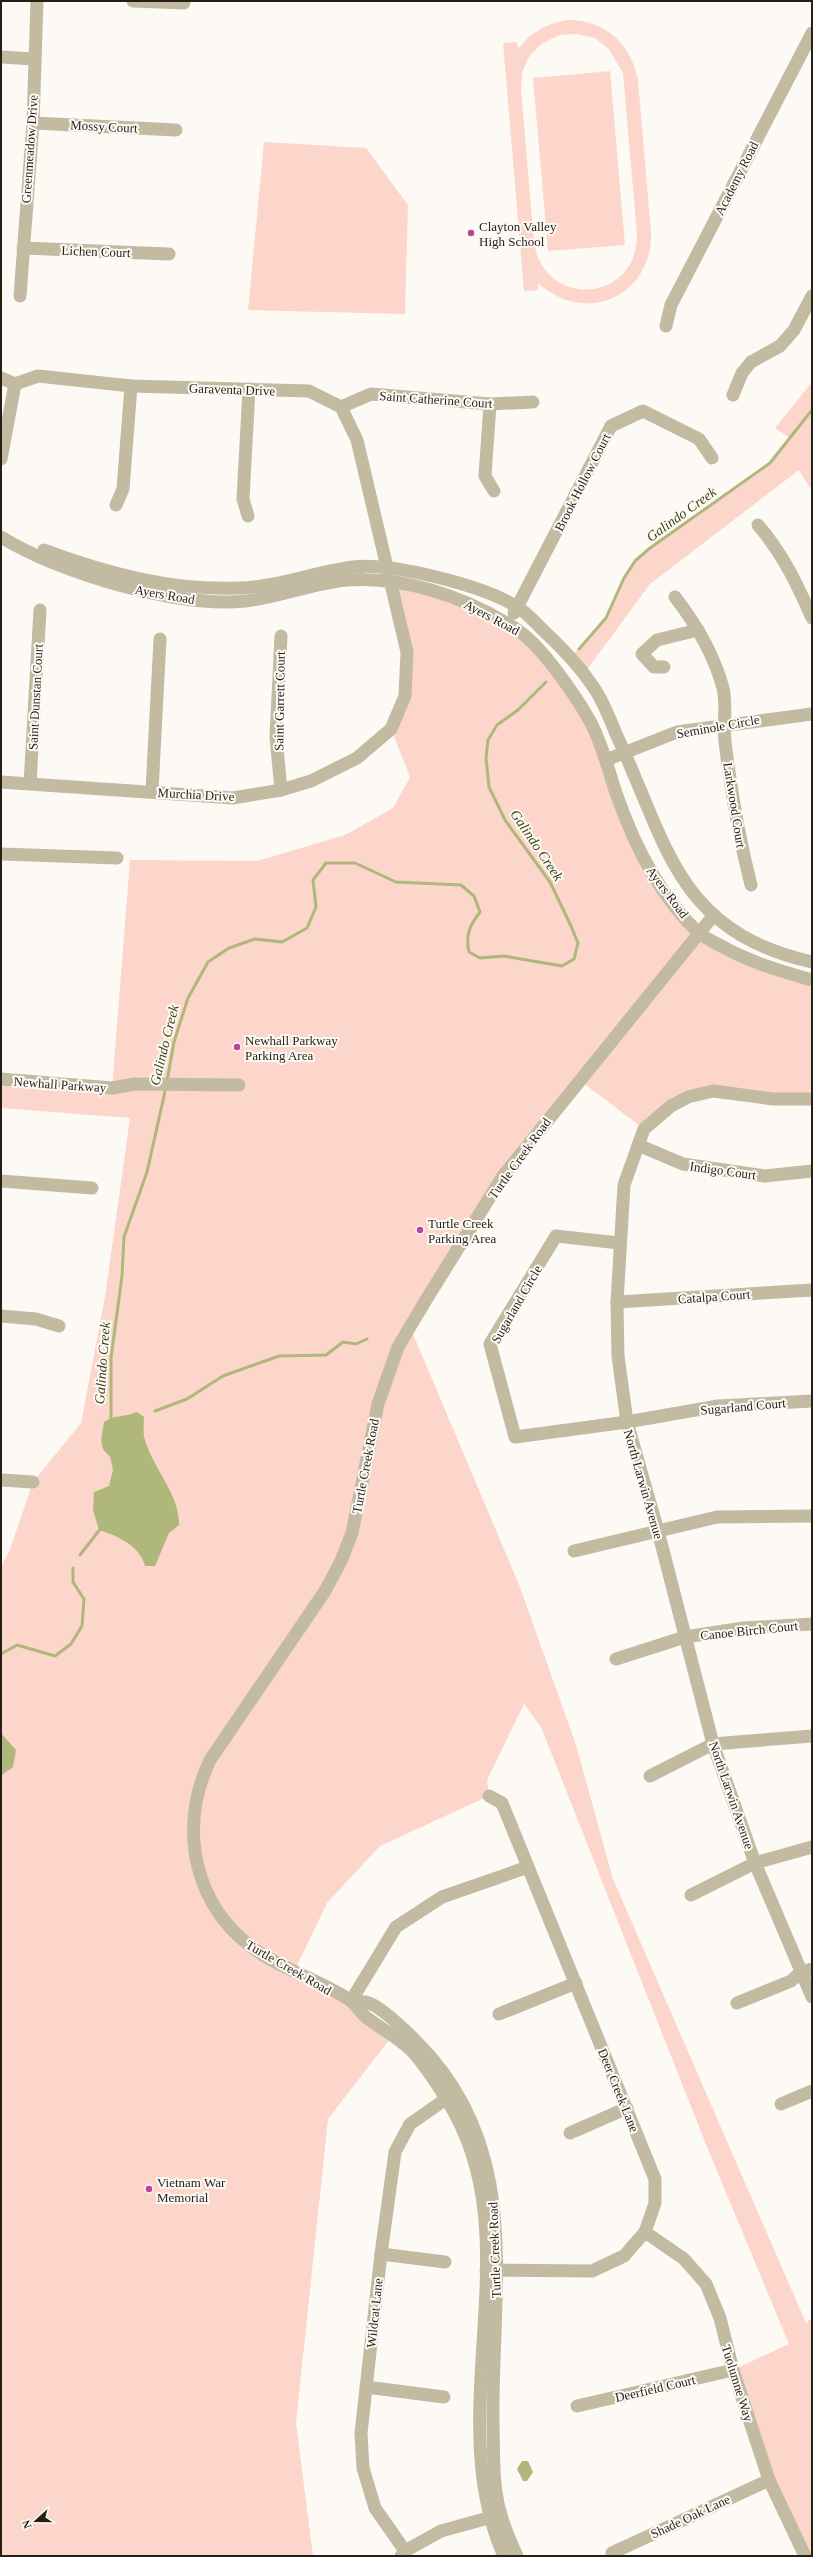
<svg xmlns="http://www.w3.org/2000/svg" width="813" height="2557" font-family="'Times New Roman',serif">
<rect width="100%" height="100%" fill="#fdfaf5"/>
<!-- green -->
<g fill="#fcd6cb" fill-rule="evenodd">
<path d="M567,20C605,20 631,43 638,80L651,233C652,297 585,326 538,283V290L524,291L503,43L517,42L518,49C531,32 546,24 567,20ZM577,34L595,38L609,49L623,73L637,234C638,303 544,310 534,242L521,90L522,72L530,55L543,43L559,35Z"/>
<polygon points="610,71 625,245 548,251 533,78"/>
<polygon points="264,142 366,148 408,205 405,314 248,310"/>
<polygon points="812,382 812,491 799,470 650,584 583,675 570,658 606,618 624,578 635,561 650,548 770,463 790,438 775,428"/>
<polygon points="391,582 509,624 571,689 631,833 700,933 812,980 812,1099 738,1093 688,1097 644,1129 579,1080 542,1126 410,1327 520,1587 576,1745 613,1879 806,2323 812,2318 812,2556 805,2556 733,2370 789,2344 705,2142 541,1727 524,1704 487,1780 489,1796 380,1846 327,1903 294,1972 393,2035 328,2119 296,2423 313,2556 1,2556 1,1566 9,1552 33,1482 81,1423 105,1297 130,1118 1,1108 1,1079 112,1088 130,860 257,861 345,835 393,808 410,777 391,729 405,696 407,652"/>
</g>
<!-- water -->
<g fill="#b0b77a">
<path d="M137,1412L144,1417C144,1423 143,1430 144,1436C151,1467 180,1493 179,1525L169,1533L155,1566H145C140,1546 118,1536 99,1530L93,1510L94,1492L109,1486L113,1470L110,1456C97,1447 102,1437 104,1422C113,1415 126,1417 137,1412Z"/>
<polygon points="1,1733 16,1750 13,1767 2,1775"/>
<polygon points="522,2461 528,2461 533,2472 527,2481 523,2481 517,2469"/>
</g>
<g fill="none" stroke-linecap="round" stroke-linejoin="round">
<!-- stream -->
<g stroke="#b0b77a" stroke-width="3">
<polyline points="579,649 606,618 624,578 635,561 650,548 770,463 812,410"/>
<path d="M167,1081L174,1042L188,998L208,962L229,948L255,939L282,942L307,928L316,907L313,880L326,863H355L396,882L461,885L474,896L480,912C470,925 465,935 469,952L480,958L504,956L562,966L574,959L578,943L571,926L550,882L505,820L489,787L486,758L488,740L497,725L518,710L546,682"/>
<polyline points="155,1411 187,1399 223,1376 279,1356 326,1355 343,1342 356,1344 367,1339"/>
<polyline points="111,1420 111,1358 122,1276 124,1237 147,1172 166,1087"/>
<polyline points="80,1555 101,1528"/>
<polyline points="1,1654 17,1645 55,1656 71,1644 82,1626 84,1599 73,1582 73,1568"/>
</g>
<!-- minor -->
<g stroke="#c2bba1" stroke-width="13">
<polyline points="133,1 184,3"/>
<polyline points="1,57 34,59"/>
<polyline points="33,123 176,130"/>
<polyline points="23,248 169,254"/>
<polyline points="20,296 33,123 37,1"/>
<polyline points="666,326 671,305 812,33"/>
<polyline points="1,378 15,384"/>
<polyline points="733,395 742,373 751,362 780,346 794,330 812,296"/>
<polyline points="490,404 485,476 494,491"/>
<polyline points="341,407 371,394 490,404 533,402"/>
<polyline points="1,459 15,384"/>
<polyline points="116,505 123,489 131,386"/>
<polyline points="248,516 243,499 249,389"/>
<path d="M758,525C783,554 797,584 812,618"/>
<path d="M1,537C59,573 178,608 246,601C280,597 313,583 347,580C402,576 462,596 508,624C528,635 542,652 556,670C568,686 580,703 590,721C602,743 608,769 616,793C633,842 660,897 699,933C705,938 714,942 721,946C750,962 780,971 812,980"/>
<path d="M44,550C106,573 172,591 239,588C277,587 315,572 353,567C391,562 485,586 517,607C528,613 537,625 546,633C563,649 581,668 594,688C604,702 610,720 617,736C668,845 676,931 812,962"/>
<path d="M675,597C696,624 714,655 723,688C727,704 723,725 725,742C731,791 739,838 751,885"/>
<polyline points="514,613 611,426 643,411 699,439 712,458"/>
<polyline points="281,636 276,737 281,790"/>
<polyline points="664,667 654,667 642,654 657,640 698,630"/>
<polyline points="606,760 677,732 812,714"/>
<polyline points="1,782 233,798 281,790 311,781 357,758 391,729 405,696 407,652 357,440 341,407 309,391 131,386 38,376 15,384"/>
<polyline points="30,784 40,610"/>
<polyline points="152,791 160,639"/>
<polyline points="1,854 117,858"/>
<polyline points="1,1079 112,1088 135,1084 239,1085"/>
<polyline points="812,1099 773,1099 713,1091 688,1097 671,1106 644,1129 624,1185 617,1302 618,1356 627,1422 658,1531 713,1744 755,1863 812,1997"/>
<polyline points="638,1145 683,1164 765,1176 812,1171"/>
<polyline points="1,1181 92,1188"/>
<polyline points="619,1243 556,1236 490,1344 515,1437 627,1422 718,1406 812,1401"/>
<polyline points="617,1302 812,1290"/>
<polyline points="1,1316 36,1319 59,1326"/>
<polyline points="1,1480 33,1482"/>
<polyline points="574,1551 717,1517 812,1516"/>
<polyline points="616,1659 685,1637 743,1628 812,1624"/>
<polyline points="650,1776 713,1744 812,1736"/>
<polyline points="691,1895 755,1863 812,1847"/>
<path d="M351,2001C356,2002 364,2001 369,2003C382,2008 407,2032 417,2042C525,2150 491,2287 493,2423C494,2453 492,2486 501,2515C505,2529 511,2543 517,2556"/>
<polyline points="351,2001 396,1927 442,1897 528,1867"/>
<polyline points="737,2003 791,1981 801,1972 812,1969"/>
<polyline points="499,2014 576,1983"/>
<polyline points="781,2104 812,2091"/>
<polyline points="570,2133 627,2108"/>
<polyline points="645,2232 684,2259 706,2284 720,2318 733,2370 769,2480 805,2556"/>
<polyline points="381,2254 445,2262"/>
<polyline points="486,2270 592,2271 624,2256 645,2232 655,2203 655,2179 502,1803 489,1796"/>
<polyline points="366,2387 444,2397"/>
<polyline points="577,2406 733,2370"/>
<polyline points="405,2551 375,2508 363,2468 361,2433 381,2254 395,2152 410,2124 453,2094"/>
<polyline points="612,2553 769,2480"/>
<polyline points="401,2556 405,2551 441,2531 499,2515"/>
<path d="M504,2556C439,2411 535,2239 447,2100C437,2084 425,2065 412,2051C399,2038 382,2029 367,2018C361,2013 357,2006 351,2001C326,1983 287,1971 260,1953C194,1909 177,1830 210,1760L325,1591L341,1561L352,1533L378,1404L398,1347L426,1300L503,1176L713,916"/>
</g>
</g>
<!-- markers -->
<g fill="#bc459b" stroke="#fdfaf5" stroke-width="1.5">
<circle cx="471" cy="233" r="4"/>
<circle cx="237" cy="1047" r="4"/>
<circle cx="420" cy="1230" r="4"/>
<circle cx="149" cy="2189" r="4"/>
</g>
<g text-anchor="middle" stroke-width="4" stroke-linejoin="round" paint-order="stroke">
<!-- street labels -->
<g font-size="13" fill="#251f16" stroke="#fdfaf5">
<text transform="translate(104 126) rotate(3)" y="5">Mossy Court</text>
<text transform="translate(29 149) rotate(-86)" y="5">Greenmeadow Drive</text>
<text transform="translate(736 178) rotate(-63)" y="5">Academy Road</text>
<text transform="translate(96 251) rotate(2)" y="5">Lichen Court</text>
<text transform="translate(232 389) rotate(2)" y="5">Garaventa Drive</text>
<text transform="translate(436 399) rotate(4)" y="5">Saint Catherine Court</text>
<text transform="translate(582 482) rotate(-63)" y="5">Brook Hollow Court</text>
<text transform="translate(165 594) rotate(10)" y="5">Ayers Road</text>
<text transform="translate(492 617) rotate(28)" y="5">Ayers Road</text>
<text transform="translate(35 697) rotate(-87)" y="5">Saint Dunstan Court</text>
<text transform="translate(279 701) rotate(-89)" y="5">Saint Garrett Court</text>
<text transform="translate(718 726) rotate(-10)" y="5">Seminole Circle</text>
<text transform="translate(196 794) rotate(3)" y="5">Murchia Drive</text>
<text transform="translate(735 805) rotate(81)" y="5">Larkwood Court</text>
<text transform="translate(668 892) rotate(53)" y="5">Ayers Road</text>
<text transform="translate(60 1084) rotate(4)" y="5">Newhall Parkway</text>
<text transform="translate(519 1158) rotate(-54)" y="5">Turtle Creek Road</text>
<text transform="translate(723 1170) rotate(8)" y="5">Indigo Court</text>
<text transform="translate(714 1296) rotate(-4)" y="5">Catalpa Court</text>
<text transform="translate(516 1304) rotate(-60)" y="5">Sugarland Circle</text>
<text transform="translate(743 1406) rotate(-5)" y="5">Sugarland Court</text>
<text transform="translate(365 1466) rotate(-79)" y="5">Turtle Creek Road</text>
<text transform="translate(644 1484) rotate(74)" y="5">North Larwin Avenue</text>
<text transform="translate(749 1630) rotate(-6)" y="5">Canoe Birch Court</text>
<text transform="translate(732 1795) rotate(71)" y="5">North Larwin Avenue</text>
<text transform="translate(289 1967) rotate(30)" y="5">Turtle Creek Road</text>
<text transform="translate(619 2090) rotate(68)" y="5">Deer Creek Lane</text>
<text transform="translate(494 2250) rotate(-92)" y="5">Turtle Creek Road</text>
<text transform="translate(374 2313) rotate(-84)" y="5">Wildcat Lane</text>
<text transform="translate(738 2383) rotate(73)" y="5">Tuolumne Way</text>
<text transform="translate(655 2388) rotate(-13)" y="5">Deerfield Court</text>
<text transform="translate(690 2516) rotate(-25)" y="5">Shade Oak Lane</text>
</g>
<!-- poi labels -->
<g font-size="13" fill="#251f16" stroke="#fdfaf5" text-anchor="start">
<text x="479" y="231">Clayton Valley<tspan x="479" dy="15">High School</tspan></text>
<text x="245" y="1045">Newhall Parkway<tspan x="245" dy="15">Parking Area</tspan></text>
<text x="428" y="1228">Turtle Creek<tspan x="428" dy="15">Parking Area</tspan></text>
<text x="157" y="2187">Vietnam War<tspan x="157" dy="15">Memorial</tspan></text>
</g>
<!-- water labels -->
<g font-size="14" font-style="italic" fill="#3c4011" stroke="#fdfaf5">
<text transform="translate(681 514) rotate(-36)" y="5">Galindo Creek</text>
<text transform="translate(537 845) rotate(56)" y="5">Galindo Creek</text>
<text transform="translate(164 1045) rotate(-76)" y="5">Galindo Creek</text>
<text transform="translate(102 1363) rotate(-86)" y="5">Galindo Creek</text>
</g>
</g>
<!-- border -->
<rect width="813" height="2557" fill="none" stroke="#251f16" stroke-width="4"/>
<!-- north arrow -->
<g transform="translate(36 2521) rotate(249)" stroke="#fdfaf5" stroke-width="3" paint-order="stroke">
<path d="M0-3L7 15L0 10L-7 15Z" fill="#251f16"/>
<text y="-6" font-size="11" font-weight="bold" text-anchor="middle" fill="#251f16">N</text>
</g>
</svg>
